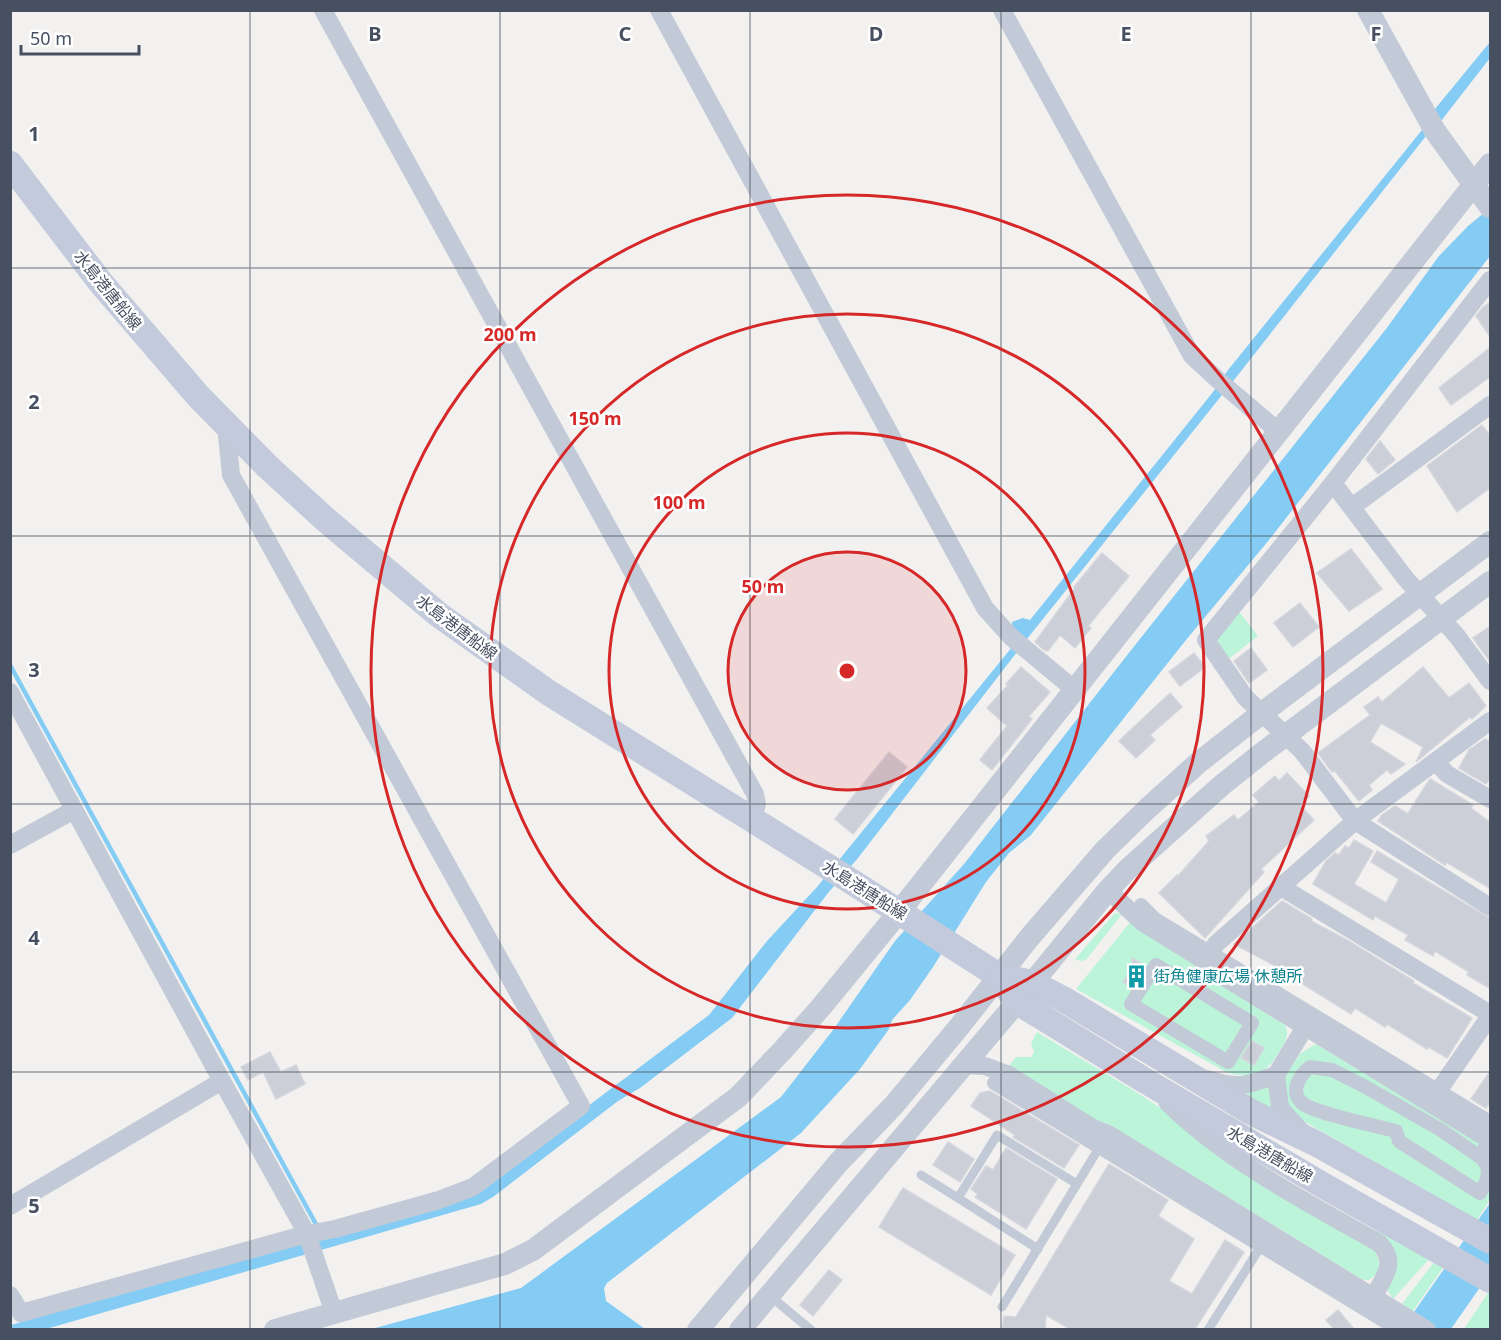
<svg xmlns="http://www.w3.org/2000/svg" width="1501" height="1340" font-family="'Noto Sans','Noto Sans JP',sans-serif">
<rect width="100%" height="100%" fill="#f3f1f0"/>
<!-- green -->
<g fill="#bcf4da">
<polygon points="1237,609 1258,636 1226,661 1214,636"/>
<polygon points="1115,913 1122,914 1086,960 1081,961 1075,959"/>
<path d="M1131,921L1198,962L1209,978L1285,1025C1287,1029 1288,1034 1286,1039C1283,1048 1268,1071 1259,1073C1248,1077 1237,1076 1226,1072L1076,989Z"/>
<path d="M1037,1032L1133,1090L1370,1245C1379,1256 1381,1261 1377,1274L1369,1280H1363L1110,1125L1092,1122L1007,1068L1016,1057H1031L1034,1052L1031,1043Z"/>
<polygon points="1316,1044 1490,1150 1490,1199 1477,1220 1293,1115 1286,1104 1282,1080 1301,1053"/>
<path d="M1272,1079C1267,1094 1270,1101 1278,1114L1240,1092Z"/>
<polygon points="1373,1228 1430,1258 1393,1299 1388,1291 1383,1238"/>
<polygon points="1435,1261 1444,1266 1413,1311 1402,1304"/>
<polygon points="1488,1293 1490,1294 1490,1329 1464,1329"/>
</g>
<!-- water -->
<g fill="#85ccf4">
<polygon points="1490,42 1490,58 1441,121 1426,136 1234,380 1027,639 858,858 828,893 732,1018 640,1088 618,1101 493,1197 481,1204 46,1329 11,1330 11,1325 298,1241 448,1203 588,1106 709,1015 767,941 817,887 1012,647 1012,622 1023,618 1030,620 1213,392 1228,370 1422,130 1421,126"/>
<polygon points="1490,208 1490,256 1269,540 1186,640 1031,835 1009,853 986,882 933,967 910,1000 892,1020 889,1029 860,1069 801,1133 607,1283 604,1288 606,1301 645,1329 368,1330 521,1288 781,1097 833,1030 895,941 964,864 1128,654 1386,329 1439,256 1468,226"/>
<polygon points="1490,1203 1490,1273 1451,1329 1400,1330 1414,1312"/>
</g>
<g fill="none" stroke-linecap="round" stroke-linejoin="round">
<!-- stream -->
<polyline stroke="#85ccf4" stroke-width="4.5" points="10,665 317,1226"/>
</g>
<!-- building -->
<g fill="#cccfd7" stroke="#d4d5dd" stroke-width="1.5">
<polygon points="1491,302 1491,338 1476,316 1483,307"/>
<polygon points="1491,347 1491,376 1451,405 1439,388"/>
<polygon points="1482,425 1491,437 1491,487 1457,512 1427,466"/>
<polygon points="1380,441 1395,460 1378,474 1366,459"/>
<polygon points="1351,549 1382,589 1349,611 1317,573"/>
<polygon points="1102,553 1129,576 1088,626 1091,628 1075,648 1060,635 1048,651 1044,650 1035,642 1075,588 1074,587"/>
<polygon points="1300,603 1319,627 1293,647 1274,623"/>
<polygon points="1491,626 1491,663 1473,638"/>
<polygon points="1251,648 1267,670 1249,683 1234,661"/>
<polygon points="1194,653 1205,667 1180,686 1169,672"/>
<polygon points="1021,667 1050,692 1029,716 1032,719 992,770 980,760 1007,726 987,708 1008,685 1006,684"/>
<polygon points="1423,667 1449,698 1469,683 1486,706 1472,719 1470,717 1416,762 1423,747 1381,723 1370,742 1405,764 1391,774 1387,770 1369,785 1372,790 1359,801 1335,771 1332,772 1318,753 1370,715 1364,707 1378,697 1382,702"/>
<polygon points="1170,693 1182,707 1150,735 1155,740 1136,758 1119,741"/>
<polygon points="1485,739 1491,742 1491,777 1486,784 1459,768 1469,750"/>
<polygon points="889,752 907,767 853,834 835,819"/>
<polygon points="1287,773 1309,796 1300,805 1314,820 1261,869 1264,872 1205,938 1159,893 1177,875 1178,876 1209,841 1206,836 1234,815 1238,820 1259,802 1253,795 1275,776 1279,781"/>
<polygon points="1430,779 1473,805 1471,808 1491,823 1491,889 1446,862 1445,865 1378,821 1382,815 1395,806 1408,814 1413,805 1417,804 1415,802"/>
<polygon points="1354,840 1373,851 1354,884 1386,903 1399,879 1371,862 1377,851 1491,919 1491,989 1467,975 1469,972 1435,951 1433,956 1405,940 1408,935 1375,916 1373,920 1313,884 1326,861 1335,853 1339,855 1345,846 1349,848"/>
<polygon points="1282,901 1312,919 1311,921 1347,940 1414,981 1413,983 1472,1018 1447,1058 1429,1047 1427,1049 1387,1024 1385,1027 1355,1008 1351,1014 1293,978 1294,976 1234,944"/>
<polygon points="1132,958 1145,966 1131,987 1123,982 1133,968"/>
<polygon points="1252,1041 1264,1048 1254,1065 1241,1058"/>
<polygon points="270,1052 281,1072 296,1065 305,1084 276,1099 263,1072 248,1080 241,1067"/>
<polygon points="1491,1070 1491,1100 1486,1108 1471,1099"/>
<polygon points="990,1091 1079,1145 1064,1168 1013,1137 1015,1135 971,1106 980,1093"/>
<polygon points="948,1142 974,1159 960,1182 933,1165"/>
<polygon points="1006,1148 1057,1179 1026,1229 975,1197 978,1194 971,1189 986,1166 993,1170"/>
<polygon points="1109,1164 1168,1200 1158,1216 1194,1239 1169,1281 1192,1294 1225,1240 1244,1252 1195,1329 1070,1329 1046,1315 1045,1329 1002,1329 1004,1316 1016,1317"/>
<polygon points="903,1188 1015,1255 991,1295 879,1227"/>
<polygon points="829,1270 842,1280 813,1316 800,1305"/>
<polygon points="1338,1310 1354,1329 1334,1329 1326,1320"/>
</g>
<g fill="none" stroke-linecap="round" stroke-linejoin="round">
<!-- service -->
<g stroke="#c3cad7" stroke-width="9">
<polyline points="921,1175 958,1198 997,1135 1077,1184"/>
<polyline points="958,1198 1038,1249"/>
<polyline points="769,1295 811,1330"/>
<polyline points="1002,1307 1102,1143"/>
<polyline points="1208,1330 1261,1246"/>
</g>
<!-- pedestrian -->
<g stroke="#c3cad7" stroke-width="14">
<polyline points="1141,905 1155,919 1490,1122"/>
<polygon points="1156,965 1252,1023 1228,1062 1131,1004"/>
<polyline points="994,1083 1399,1330"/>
<path d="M1480,1157C1493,1168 1488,1180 1480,1193L1399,1141L1396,1131C1377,1126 1313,1113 1302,1103C1289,1091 1300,1075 1310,1067L1332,1070L1364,1086L1441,1130L1480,1157L1485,1147"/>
</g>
<!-- minor -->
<g stroke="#c3cad7" stroke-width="18">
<polyline points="323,10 755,794 757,804 752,820"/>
<polyline points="659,10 985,608 1011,637 1075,690"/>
<polyline points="1002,10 1192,356 1218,380 1278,431"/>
<polyline points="1490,280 1333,483 1206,640 1245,697 1302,751 1355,821 1490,907"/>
<polyline points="1333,483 1406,579 1457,636 1490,681"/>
<polyline points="1352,507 1490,405"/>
<polyline points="10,692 222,1081 307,1234 334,1313"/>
<polyline points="1436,762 1447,774 1490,799"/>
<polyline points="10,845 74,810"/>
<polyline points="1281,887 1490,1014"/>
<polyline points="1108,890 1142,922 1205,961 1216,972 1490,1140"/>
<polyline points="1205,961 1216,944 1355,821 1490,721"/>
<polyline points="963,1065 985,1066 1009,1075 1093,1128 1108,1134 1427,1330"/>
<polyline points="1276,1075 1305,1027"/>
<path d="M1207,1079C1239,1089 1245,1086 1276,1075L1280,1108L1302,1132"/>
<path d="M1167,1102C1228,1162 1305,1201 1379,1243C1398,1262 1384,1278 1373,1297"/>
<polyline points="1430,1103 1490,1016"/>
<polyline points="10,1206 222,1081"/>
<polyline points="10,1295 21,1313 307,1234 335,1229 439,1200 473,1187 581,1106 231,475 226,426"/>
</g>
<!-- tertiary -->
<g stroke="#c3cad7" stroke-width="22">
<polyline points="1368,10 1435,131 1490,207"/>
<polyline points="275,1330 505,1264 533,1250 738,1097 782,1051 822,1006 899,912 1490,164"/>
<polyline points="698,1330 839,1162 894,1105 959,1027 1029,938 1105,850 1148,808 1198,763 1262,713 1490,542"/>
<polyline points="740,1330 1017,1002 1108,890 1128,869 1222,785 1262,753 1490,582"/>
</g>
<!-- secondary -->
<g stroke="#c2cadb" stroke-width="26">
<polyline points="10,164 101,283 199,397 267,466 326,520 439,615 549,693 846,878 999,976 1032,983 1063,999 1251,1112 1317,1144 1490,1241"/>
<polyline points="999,976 1017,1002 1045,1019 1144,1080 1326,1187 1490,1280"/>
</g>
</g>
<!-- grid -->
<path fill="none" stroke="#475060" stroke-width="1.5" stroke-opacity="0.55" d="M250,10V1330M500,10V1330M750,10V1330M1001,10V1330M1251,10V1330M10,268H1490M10,536H1490M10,804H1490M10,1072H1490"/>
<!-- distance rings -->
<circle cx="847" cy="671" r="119" fill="#d62828" fill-opacity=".12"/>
<g fill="none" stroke="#d62828" stroke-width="3">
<circle cx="847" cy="671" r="119"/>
<circle cx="847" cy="671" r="238"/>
<circle cx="847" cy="671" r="357"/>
<circle cx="847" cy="671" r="476"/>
</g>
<!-- icons -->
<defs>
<symbol id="building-bare" viewBox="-9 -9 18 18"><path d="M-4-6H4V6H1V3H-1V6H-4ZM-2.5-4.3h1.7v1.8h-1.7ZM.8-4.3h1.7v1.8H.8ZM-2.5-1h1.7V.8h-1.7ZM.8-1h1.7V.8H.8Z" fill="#0f9aa8" stroke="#fff" stroke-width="2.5" paint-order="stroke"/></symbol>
</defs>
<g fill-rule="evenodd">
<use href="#building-bare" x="1120" y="960" width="33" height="33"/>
</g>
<g text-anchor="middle" stroke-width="5" stroke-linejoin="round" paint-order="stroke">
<!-- street labels -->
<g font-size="16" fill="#475060" stroke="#fff">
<text transform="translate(108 290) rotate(51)" y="6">水島港唐船線</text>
<text transform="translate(457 627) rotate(37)" y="6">水島港唐船線</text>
<text transform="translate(865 890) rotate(32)" y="6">水島港唐船線</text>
<text transform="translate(1270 1154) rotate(30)" y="6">水島港唐船線</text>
</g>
<!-- culture labels -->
<g font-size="16" fill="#0d838f" stroke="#fff" text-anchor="start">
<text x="1154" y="982">街角健康広場 休憩所</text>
</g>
</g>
<g font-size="20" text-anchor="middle" font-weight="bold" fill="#475060" stroke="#fff" stroke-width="5" stroke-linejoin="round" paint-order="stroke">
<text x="375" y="41">B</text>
<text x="625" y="41">C</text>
<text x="876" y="41">D</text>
<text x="1126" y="41">E</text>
<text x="1376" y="41">F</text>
<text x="34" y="141">1</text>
<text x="34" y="409">2</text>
<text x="34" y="677">3</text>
<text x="34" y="945">4</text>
<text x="34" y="1213">5</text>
</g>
<circle cx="847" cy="671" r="9" fill="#d62828" stroke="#fff" stroke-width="3"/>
<g font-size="18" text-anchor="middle" font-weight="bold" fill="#d62828" stroke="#fff" stroke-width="5" stroke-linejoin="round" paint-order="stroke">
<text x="510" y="341">200 m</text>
<text x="595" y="425">150 m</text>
<text x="679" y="509">100 m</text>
<text x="763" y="593">50 m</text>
</g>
<!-- border -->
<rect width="1501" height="1340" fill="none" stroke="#475060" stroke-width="24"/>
<!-- scale -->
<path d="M21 45v9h118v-9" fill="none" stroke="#475060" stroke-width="3"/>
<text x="30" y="45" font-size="18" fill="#475060" stroke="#ffffff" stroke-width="4.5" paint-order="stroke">50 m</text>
</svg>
